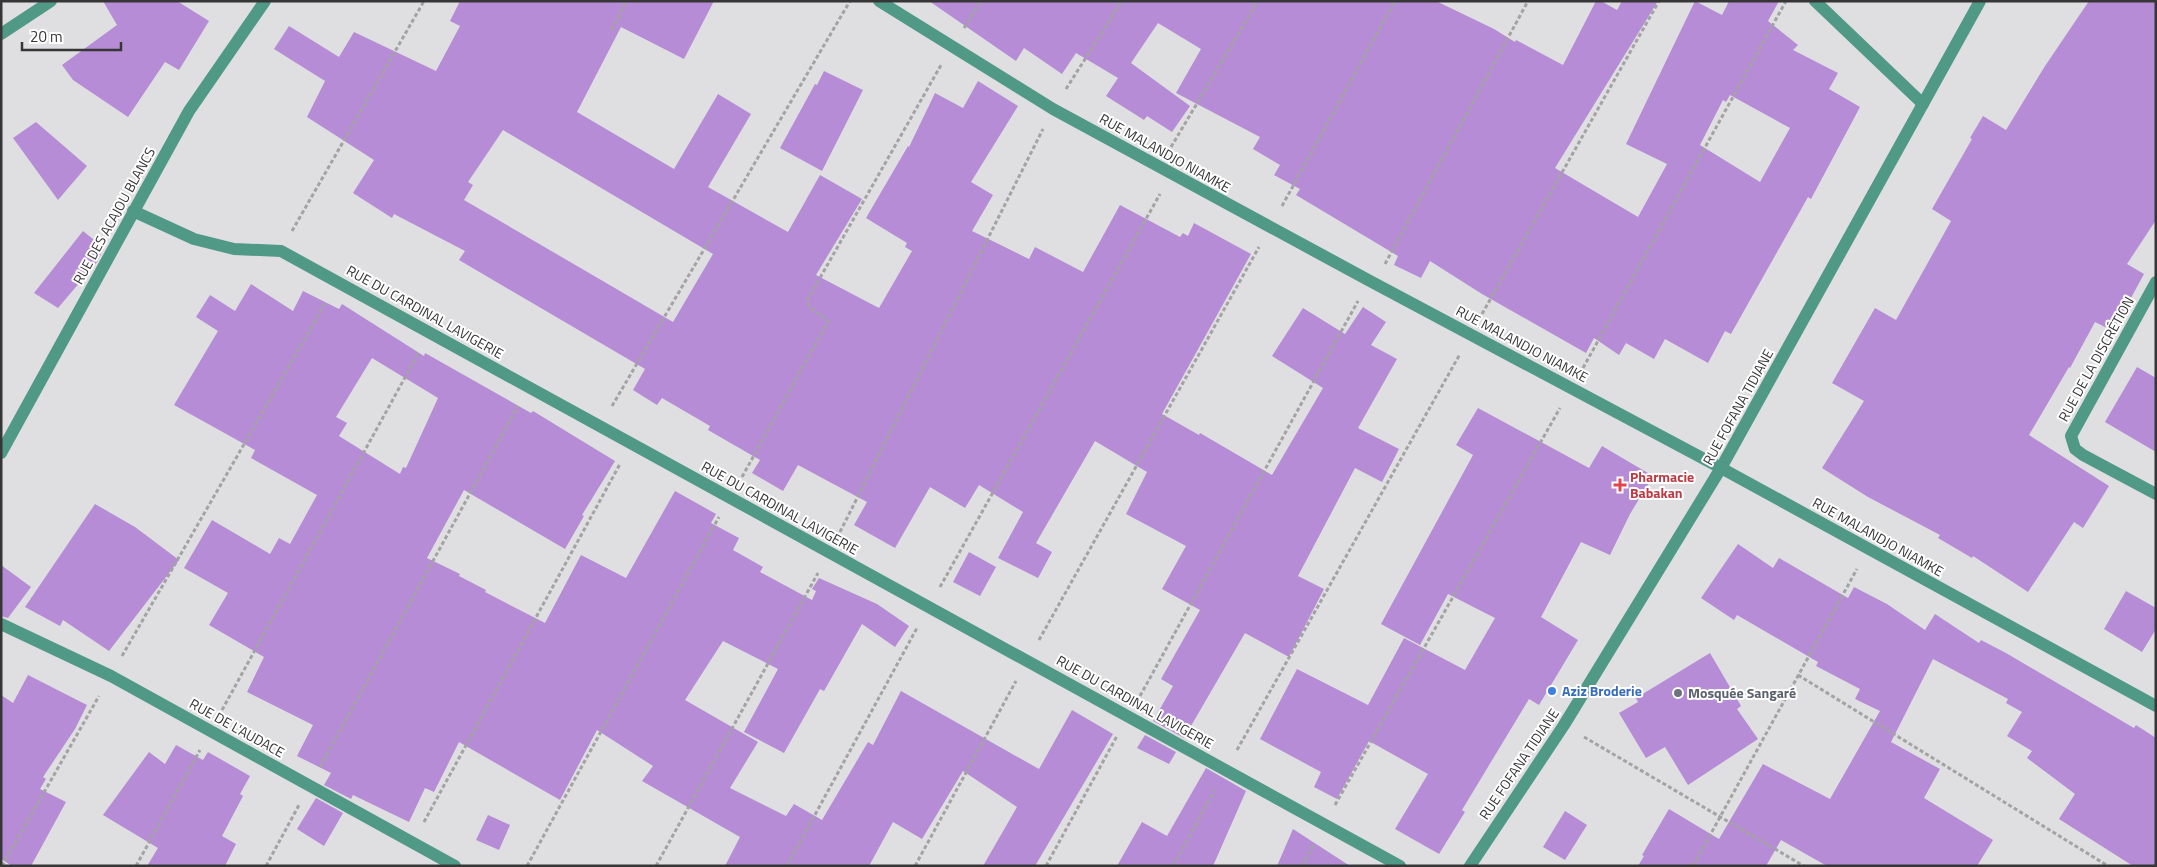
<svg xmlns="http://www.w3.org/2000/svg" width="2157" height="867" font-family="'Titillium Web',sans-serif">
<rect width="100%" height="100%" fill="#dfdfe1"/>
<!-- building -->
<g fill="#b68cd6" fill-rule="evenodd">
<polygon points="103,1 177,1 209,21 179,70 165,62 128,117 73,80 62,65 117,25"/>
<path d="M460,1H714L684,59L621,27L577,112L674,169L718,94L751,114L708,187L788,232L820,175L862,199L816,275L879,308L912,251L905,247L907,243L866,218L908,146L909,147L935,93L963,108L978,81L1018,106L971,182L993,195L972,231L1029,259L1035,247L1083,272L1120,205L1180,237L1183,233L1188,236L1194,223L1251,254L1162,414L1199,435L1200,433L1272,475L1323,388L1272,356L1303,308L1345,334L1363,307L1386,322L1371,345L1397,359L1358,428L1399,449L1382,482L1355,468L1298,576L1324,589L1289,657L1245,633L1184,738L1153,721L1173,686L1161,679L1200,610L1162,589L1186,546L1126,514L1147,472L1095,441L1036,543L1052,552L1038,578L998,558L1023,512L979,485L965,508L930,487L895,548L854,525L867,502L798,465L783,491L752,473L760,460L708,430L710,426L662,398L657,405L633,390L645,369L459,260L465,251L394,214L392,218L353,193L374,160L307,117L325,81L274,49L289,26L339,57L354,32L436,71L460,26L450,21ZM503,130L713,254L673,322L464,200L473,185L468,182Z"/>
<path d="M929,1H1436L1494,29L1515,42L1516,40L1563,65L1596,1H1601L1617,10L1622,1H1658L1555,168L1638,217L1667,164L1626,144L1695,1L1722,15L1729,1H1779L1768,21L1798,45L1793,50L1838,73L1829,89L1860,107L1811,199L1808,197L1731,334L1725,331L1708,363L1665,339L1654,359L1626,343L1619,355L1594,338L1586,353L1482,294L1430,261L1421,278L1394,265L1398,256L1296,195L1300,189L1274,175L1280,165L1253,149L1260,137L1176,93L1201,49L1158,23L1131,63L1190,106L1172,132L1147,116L1144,120L1106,96L1118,78L1076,53L1062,74L1024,48L1016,61ZM1730,95L1790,128L1760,182L1700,145L1723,100L1726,102Z"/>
<polygon points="2089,1 2156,1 2156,220 2127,264 2144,274 2113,331 2095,322 2070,368 2069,367 2029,435 2109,486 2083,528 2074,522 2028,592 1973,556 1972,558 1938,538 1940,535 1868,497 1822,468 1864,401 1832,383 1875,308 1896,320 1951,221 1932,209 1972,139 1970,138 1983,116 2006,130 2045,66"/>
<polygon points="824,71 863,90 822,171 780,148 815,84 817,85"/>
<polygon points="36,122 87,166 58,200 13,138"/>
<polygon points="83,231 104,248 97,262 58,308 34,293"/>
<path d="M251,284L293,311L303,291L339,309L342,304L424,356L425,353L531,413L533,411L615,461L582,515L584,516L565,549L464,490L427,558L460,574L459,576L486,590L485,592L545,623L581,555L626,578L675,491L716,514L711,523L739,538L733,550L763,567L760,572L812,600L816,591L812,589L819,578L877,604L909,626L895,647L862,624L824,691L820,689L784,753L744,732L778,669L723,641L685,700L758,742L730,788L786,816L794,804L822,820L868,742L873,745L901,691L1039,769L1072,710L1113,734L1035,866H983L1017,807L963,771L922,839L893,822L869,866H725L740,837L642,781L653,766L597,730L560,800L459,742L434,792L425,788L409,822L353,795L351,799L324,785L331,773L297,756L313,725L247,692L264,657L209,625L228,593L184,568L212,520L270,554L279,538L290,544L317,495L251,458L255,450L174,405L218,331L196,317L210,295L235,311ZM372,358L438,398L406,468L403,467L400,474L339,436L347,423L336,417Z"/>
<polygon points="2137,367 2156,378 2156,452 2105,422"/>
<polygon points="1478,408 1589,468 1602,446 1653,476 1630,514 1610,555 1581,542 1541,617 1578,640 1539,705 1529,699 1462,810 1465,812 1439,854 1395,829 1428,774 1369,741 1337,799 1314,787 1321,772 1260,739 1297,669 1368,705 1404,638 1465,670 1495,618 1448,594 1420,645 1381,624 1473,455 1456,445"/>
<polygon points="95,504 135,527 179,560 109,651 63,620 60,626 25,607"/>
<polygon points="1738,544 1773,568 1779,558 1848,598 1854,587 1887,604 1925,630 1935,614 1979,643 1981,640 2006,653 2134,728 2136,725 2156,738 2156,866 2133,866 2059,819 2075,794 2027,758 2032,751 2007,736 2022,712 2006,703 2008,699 1933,659 1891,742 1940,769 1924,798 1993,840 1977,866 1827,866 1781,840 1766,866 1638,866 1644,856 1642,855 1669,809 1719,839 1763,764 1830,799 1880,711 1855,699 1860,689 1816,666 1818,662 1737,615 1734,620 1701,598"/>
<polygon points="969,552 996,567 980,596 953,582"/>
<polygon points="1,565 31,587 8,618 1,616"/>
<polygon points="2126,591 2156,608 2156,629 2142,652 2104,629"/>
<polygon points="1710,653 1741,706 1737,709 1758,739 1688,785 1665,747 1646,758 1619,713 1638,702 1636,698"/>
<polygon points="28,675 87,705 75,729 43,777 46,779 40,789 66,802 31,866 12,866 1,859 1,695 13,703"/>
<polygon points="1145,735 1176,752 1169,764 1137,748"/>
<polygon points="176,745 203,760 208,752 250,776 240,794 243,796 222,836 236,844 225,866 147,866 158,848 103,815 149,752 165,764"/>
<polygon points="1206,768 1246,791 1213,866 1117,866 1142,822 1167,836"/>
<polygon points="316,798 343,813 324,846 297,829"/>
<polygon points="1565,811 1587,825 1565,860 1543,847"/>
<polygon points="488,815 510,825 499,850 476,840"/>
<polygon points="1293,829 1350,866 1277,866"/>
</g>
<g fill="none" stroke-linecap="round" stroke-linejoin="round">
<!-- path -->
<g stroke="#a3a3a4" stroke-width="3" stroke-dasharray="4 2.5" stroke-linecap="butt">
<polyline points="964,28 981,1"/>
<polyline points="612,30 626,1"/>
<polyline points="1066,89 1122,1"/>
<polyline points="1171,147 1258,1"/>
<polyline points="1282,206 1395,1"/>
<polyline points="292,231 424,1"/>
<polyline points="1385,264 1528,1"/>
<polyline points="1482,314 1659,1"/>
<polyline points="1583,368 1786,1"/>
<polyline points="612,406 850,1"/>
<path d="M742,477L826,325L828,321C821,314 813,312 808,304V299L941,65"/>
<polyline points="840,532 1043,129"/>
<polyline points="940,587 1160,194"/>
<polyline points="1039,640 1259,247"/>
<polyline points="122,656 326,302"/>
<polyline points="1798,675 2108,866"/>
<polyline points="1140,696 1358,301"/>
<polyline points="222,710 419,352"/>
<polyline points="1584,737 1804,866"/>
<polyline points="1237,750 1460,354"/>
<polyline points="320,767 518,406"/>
<polyline points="1335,805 1560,408"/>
<polyline points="424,822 620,464"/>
<polyline points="2,866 99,696"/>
<polyline points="136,866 200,750"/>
<polyline points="266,866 299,805"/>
<polyline points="527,866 719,517"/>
<polyline points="656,866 818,573"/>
<polyline points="787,866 917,628"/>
<polyline points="915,866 1016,681"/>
<polyline points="1046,866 1117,736"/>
<polyline points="1173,866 1215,790"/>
<polyline points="1302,866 1314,844"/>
<polyline points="1693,866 1857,569"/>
</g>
<!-- minor -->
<g stroke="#509986" stroke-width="12">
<polyline points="879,1 1053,109 1370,281 1721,468 2156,706"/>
<polyline points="1815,1 1923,104"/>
<polyline points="1,34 51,1"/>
<polyline points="133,211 194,239 234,249 281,251 1400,866"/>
<polyline points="2156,282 2071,436 2075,449 2083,455 2156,494"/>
<polyline points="1,453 189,111 265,1"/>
<polyline points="1,624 111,676 455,866"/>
<polyline points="1470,866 1564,725 1721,468 1980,1"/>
</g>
</g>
<!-- markers -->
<path fill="#e0444e" stroke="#fff" stroke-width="2" d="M1617.5 477.5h5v5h5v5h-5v5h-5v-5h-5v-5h5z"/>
<circle fill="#3f7fe0" stroke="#fff" stroke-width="2" cx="1552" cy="691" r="5"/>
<circle fill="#6b7280" stroke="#fff" stroke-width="2" cx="1678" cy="693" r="5"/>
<g text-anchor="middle" stroke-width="4" stroke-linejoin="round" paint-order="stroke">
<!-- street labels -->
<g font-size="14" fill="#363637" stroke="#fff">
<text transform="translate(1165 153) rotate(29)" y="5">RUE MALANDJO NIAMKE</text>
<text transform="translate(114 216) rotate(-61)" y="5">RUE DES ACAJOU BLANCS</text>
<text transform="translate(425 312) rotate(29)" y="5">RUE DU CARDINAL LAVIGERIE</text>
<text transform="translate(1522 344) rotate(28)" y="5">RUE MALANDJO NIAMKE</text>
<text transform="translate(2096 359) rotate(-61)" y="5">RUE DE LA DISCRÉTION</text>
<text transform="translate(1738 407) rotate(-61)" y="5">RUE FOFANA TIDIANE</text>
<text transform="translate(780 508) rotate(29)" y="5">RUE DU CARDINAL LAVIGERIE</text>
<text transform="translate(1878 537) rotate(29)" y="5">RUE MALANDJO NIAMKE</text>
<text transform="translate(1135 702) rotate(29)" y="5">RUE DU CARDINAL LAVIGERIE</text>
<text transform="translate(237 728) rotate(29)" y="5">RUE DE L'AUDACE</text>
<text transform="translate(1519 764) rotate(-56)" y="5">RUE FOFANA TIDIANE</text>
</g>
<!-- health labels -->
<g font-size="14" font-weight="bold" fill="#be3a42" stroke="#fff" text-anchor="start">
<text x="1630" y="482">Pharmacie<tspan x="1630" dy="16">Babakan</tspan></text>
</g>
<!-- shop labels -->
<g font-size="14" font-weight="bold" fill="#366cbe" stroke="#fff" text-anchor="start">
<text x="1562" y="696">Aziz Broderie</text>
</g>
<!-- worship labels -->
<g font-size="14" font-weight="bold" fill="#5b616d" stroke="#fff" text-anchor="start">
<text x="1688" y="698">Mosquée Sangaré</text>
</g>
</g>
<!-- border -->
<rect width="2157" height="867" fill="none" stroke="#363637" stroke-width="5"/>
<!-- scale -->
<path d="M22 42v8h99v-8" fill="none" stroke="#363637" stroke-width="2.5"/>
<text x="30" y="42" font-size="15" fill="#363637" stroke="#ffffff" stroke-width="4" paint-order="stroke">20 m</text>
</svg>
